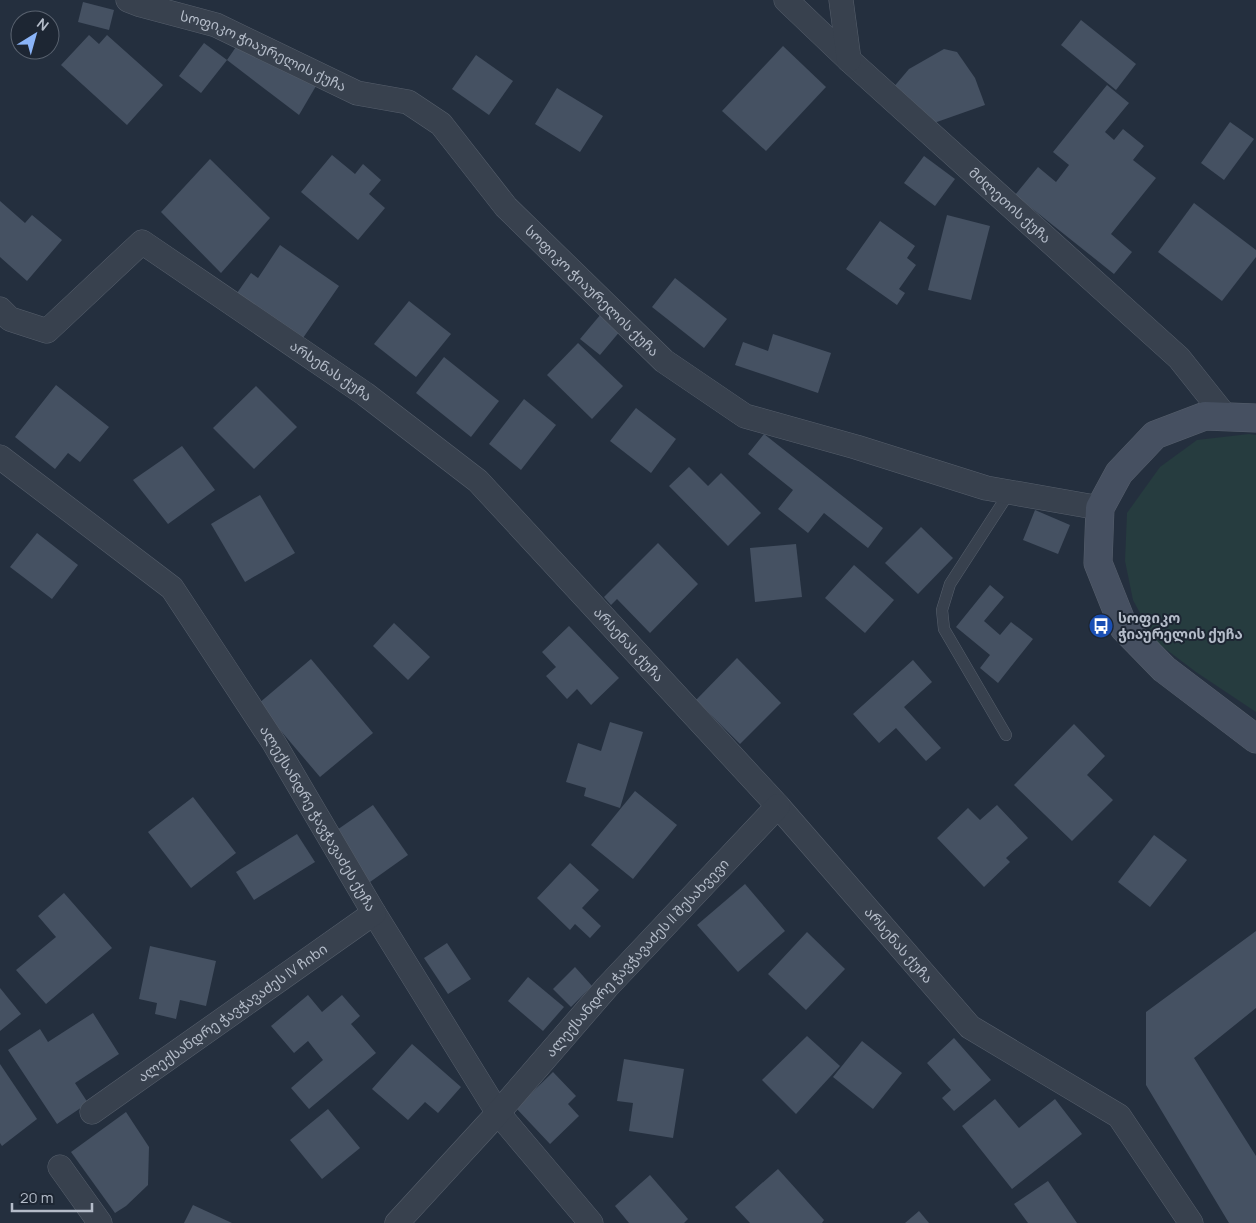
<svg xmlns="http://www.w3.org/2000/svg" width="1256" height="1223" font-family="Manrope,'Noto Sans Georgian',sans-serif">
<rect width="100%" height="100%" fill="#242f3e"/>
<!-- green -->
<polygon fill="#263c3f" points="1249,434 1256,435 1256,712 1196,672 1155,641 1133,600 1125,561 1127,513 1160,467 1197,440"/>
<!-- building -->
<g fill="#455162">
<polygon points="83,2 114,10 109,30 78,22"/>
<polygon points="1081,20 1136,64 1116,90 1061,45"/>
<polygon points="89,35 99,44 107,35 163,85 127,125 61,65"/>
<polygon points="240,41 316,86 299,115 227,60"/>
<polygon points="204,43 227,60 201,93 179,76"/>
<polygon points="783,46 826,87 766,151 722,111"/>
<polygon points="944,49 957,52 975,78 985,105 934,123 892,89 909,69"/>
<polygon points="476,55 513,81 489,115 452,89"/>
<polygon points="1107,85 1129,103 1105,132 1114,140 1123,129 1144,146 1133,160 1156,178 1111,234 1132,252 1114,274 1015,195 1038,167 1056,182 1069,165 1053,152"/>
<polygon points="557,88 603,116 580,152 535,124"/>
<polygon points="1230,122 1254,139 1224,180 1201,163"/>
<polygon points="332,155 355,174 363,164 381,180 369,194 385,208 358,240 301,192"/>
<polygon points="924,156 955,179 935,206 904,183"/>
<polygon points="210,159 270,218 221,273 161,212"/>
<polygon points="0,201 25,223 32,215 62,240 27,281 0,257"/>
<polygon points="1194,203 1256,250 1256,257 1222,301 1158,252"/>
<polygon points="947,215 990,226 971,300 928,290"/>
<polygon points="880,221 915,246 907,258 916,265 899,289 905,293 897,305 846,269"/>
<polygon points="280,245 339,286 303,338 237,293 251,273 258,278"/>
<polygon points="675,278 727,319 704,348 652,307"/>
<polygon points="409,301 451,334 416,377 374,344"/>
<polygon points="601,314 621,330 600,355 580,339"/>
<polygon points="773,334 831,353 818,393 735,365 743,342 768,351"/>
<polygon points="578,343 623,386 592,419 547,375"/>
<polygon points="444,357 499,401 471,437 416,393"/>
<polygon points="56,385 109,427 80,462 68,453 55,469 15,437"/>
<polygon points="256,386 297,427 254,469 213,428"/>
<polygon points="524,399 556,425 521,470 489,444"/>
<polygon points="636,408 676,439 651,473 610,441"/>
<polygon points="764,434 883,528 868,548 824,513 808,533 778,509 793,490 748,454"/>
<polygon points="182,446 215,490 168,524 133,480"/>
<polygon points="689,467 708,486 721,473 761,513 728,546 669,486"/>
<polygon points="260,495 295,553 245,582 211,524"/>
<polygon points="1035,510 1070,525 1058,554 1023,540"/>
<polygon points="921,527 953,558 918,594 885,563"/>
<polygon points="37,533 78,565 52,599 10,567"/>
<polygon points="658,543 698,584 650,633 617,599 611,605 604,597"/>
<polygon points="796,544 802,597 755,602 750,548"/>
<polygon points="854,565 894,600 865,633 825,598"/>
<polygon points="990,585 1004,597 984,621 1000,635 1011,622 1033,639 998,683 980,668 990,655 956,627"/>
<polygon points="394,623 430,657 408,680 373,646"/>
<polygon points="569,626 619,678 591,705 577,689 567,699 546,676 556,667 542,652"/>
<polygon points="737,658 781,703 740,744 696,700"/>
<polygon points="311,659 373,733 320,777 258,704"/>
<polygon points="913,660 932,682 904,707 941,748 926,761 896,728 879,743 853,714"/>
<polygon points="610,722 643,732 620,808 584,796 586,788 566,782 578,743 601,751"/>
<polygon points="1074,724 1105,756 1087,775 1113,800 1072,841 1014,785"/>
<polygon points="635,791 677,825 633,879 591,845"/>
<polygon points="193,797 236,853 191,888 148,832"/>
<polygon points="373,805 408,855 370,882 334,832"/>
<polygon points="997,805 1028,838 1006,858 1010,862 984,887 937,838 968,808 980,820"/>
<polygon points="297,834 315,862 254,900 236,872"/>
<polygon points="1154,835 1187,860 1150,907 1118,882"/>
<polygon points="570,863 599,890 582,908 601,926 590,938 575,924 570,930 537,898"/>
<polygon points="745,884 785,931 738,972 697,925"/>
<polygon points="64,893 112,948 46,1004 16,970 56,937 38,916"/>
<polygon points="1256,931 1256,1008 1194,1058 1256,1156 1256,1223 1229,1223 1146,1085 1146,1012"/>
<polygon points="807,932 845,969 806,1010 768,974"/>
<polygon points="447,943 471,979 448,994 424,958"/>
<polygon points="150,946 216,961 206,1006 180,1000 176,1019 155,1014 157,1003 139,999"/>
<polygon points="575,967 592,986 571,1007 553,989"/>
<polygon points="528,977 564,1007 543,1031 508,1001"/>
<polygon points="0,988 21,1014 0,1031"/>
<polygon points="308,995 322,1012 342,995 360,1016 351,1024 376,1053 309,1109 291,1088 323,1060 308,1041 294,1053 271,1026"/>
<polygon points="93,1013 119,1054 75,1083 88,1103 57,1124 8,1050 40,1029 48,1042"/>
<polygon points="807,1036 840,1066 796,1114 762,1080"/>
<polygon points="954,1038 991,1080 954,1111 942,1098 951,1090 927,1063"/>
<polygon points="862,1041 902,1073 873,1109 833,1077"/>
<polygon points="412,1044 461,1087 438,1113 425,1102 408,1120 372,1089"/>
<polygon points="624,1059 684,1069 673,1138 629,1131 633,1103 617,1101"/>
<polygon points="0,1064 37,1119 2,1146 0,1143"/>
<polygon points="553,1072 576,1096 568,1104 579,1116 550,1144 516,1108"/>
<polygon points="995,1099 1019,1128 1055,1099 1082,1134 1012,1189 962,1126"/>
<polygon points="328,1109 360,1148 322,1179 290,1140"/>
<polygon points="126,1112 149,1147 148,1185 126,1206 115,1213 71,1152"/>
<polygon points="778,1169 824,1220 822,1223 750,1223 735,1207"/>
<polygon points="650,1175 688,1219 684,1223 629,1223 615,1206"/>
<polygon points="1048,1181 1077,1223 1028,1223 1014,1204"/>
<polygon points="193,1205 232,1223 184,1223"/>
<polygon points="919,1211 929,1223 905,1223"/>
</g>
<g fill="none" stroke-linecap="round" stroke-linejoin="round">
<defs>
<polyline id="lane" points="1006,735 944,629 942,610 950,584 1009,493"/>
<g id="street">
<path id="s1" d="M128,0L141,5L216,25L357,93L408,102L441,124L506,207L664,361L745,416L856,447L986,488L1100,508"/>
<path id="s2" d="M786,0L849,60L1179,358L1226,417"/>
<polyline points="841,0 849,60"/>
<path id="s3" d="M0,309L10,319L47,331L142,242L365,394L478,481L778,806L970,1027L1119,1116L1191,1223"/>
<path id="s4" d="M0,457L172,588L274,743L374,913L498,1113L591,1223"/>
<path id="s5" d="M92,1112L374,913"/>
<polyline points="60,1167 100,1223"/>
<path id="s6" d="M397,1223L498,1113L607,987L778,806"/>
</g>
<polyline id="secondary" points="1256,418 1205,416 1155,435 1119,473 1100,508 1098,563 1124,628 1164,669 1256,739"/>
</defs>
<!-- lane casing -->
<use href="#lane" stroke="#565f6c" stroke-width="12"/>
<!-- street casing -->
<use href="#street" stroke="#565f6c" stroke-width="25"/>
<!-- secondary casing -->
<use href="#secondary" stroke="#565f6c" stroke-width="29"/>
<!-- lane -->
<use href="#lane" stroke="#38414e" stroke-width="11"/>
<!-- street -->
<use href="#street" stroke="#38414e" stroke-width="24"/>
<!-- secondary -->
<use href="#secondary" stroke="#465061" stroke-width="28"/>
</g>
<!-- icons -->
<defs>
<symbol id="bus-disc" viewBox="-11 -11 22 22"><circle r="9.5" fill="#1a4fb4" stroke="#1d2633"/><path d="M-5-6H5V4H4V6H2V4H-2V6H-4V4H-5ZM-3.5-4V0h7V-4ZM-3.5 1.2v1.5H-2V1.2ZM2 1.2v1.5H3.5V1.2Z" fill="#fff"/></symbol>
</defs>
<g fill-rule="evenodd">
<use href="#bus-disc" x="1087" y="612" width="28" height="28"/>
</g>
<g text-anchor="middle" stroke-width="4" stroke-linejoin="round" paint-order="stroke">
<!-- street labels -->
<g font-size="14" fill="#b4bcc9" stroke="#1d2633">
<text dy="5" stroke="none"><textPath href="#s1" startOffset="145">სოფიკო ჭიაურელის ქუჩა</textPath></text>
<text dy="5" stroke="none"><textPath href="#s2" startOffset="304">მძლეთის ქუჩა</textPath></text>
<text dy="5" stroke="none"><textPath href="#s1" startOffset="565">სოფიკო ჭიაურელის ქუჩა</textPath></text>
<text dy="5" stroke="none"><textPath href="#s3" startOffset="412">არსენას ქუჩა</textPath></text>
<text dy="5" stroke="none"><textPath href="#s3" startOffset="818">არსენას ქუჩა</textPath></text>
<text dy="5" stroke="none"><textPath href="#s4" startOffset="489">ალექსანდრე ჭავჭავაძეს ქუჩა</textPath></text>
<text dy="5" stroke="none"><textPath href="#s3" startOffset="1222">არსენას ქუჩა</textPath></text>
<text dy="5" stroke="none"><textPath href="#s6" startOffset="358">ალექსანდრე ჭავჭავაძეს II შესახვევი</textPath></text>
<text dy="5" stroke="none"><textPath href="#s5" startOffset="172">ალექსანდრე ჭავჭავაძეს IV ჩიხი</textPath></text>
</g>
<!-- poi labels -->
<g font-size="14" font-weight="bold" fill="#b4bcc9" stroke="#1d2633" text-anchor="start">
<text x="1118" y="623">სოფიკო<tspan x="1118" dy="16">ჭიაურელის ქუჩა</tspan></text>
</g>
</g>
<!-- north arrow -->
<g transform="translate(35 35) rotate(37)"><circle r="24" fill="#1d2633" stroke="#59626f"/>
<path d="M0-4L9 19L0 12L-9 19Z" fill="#8ab4f8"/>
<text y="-8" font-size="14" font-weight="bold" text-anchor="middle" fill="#b4bcc9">N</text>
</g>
<!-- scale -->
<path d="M12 1203v8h80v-8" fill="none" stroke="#b4bcc9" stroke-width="2.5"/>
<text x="20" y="1203" font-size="15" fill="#b4bcc9" stroke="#1d2633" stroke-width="4" paint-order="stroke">20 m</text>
</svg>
